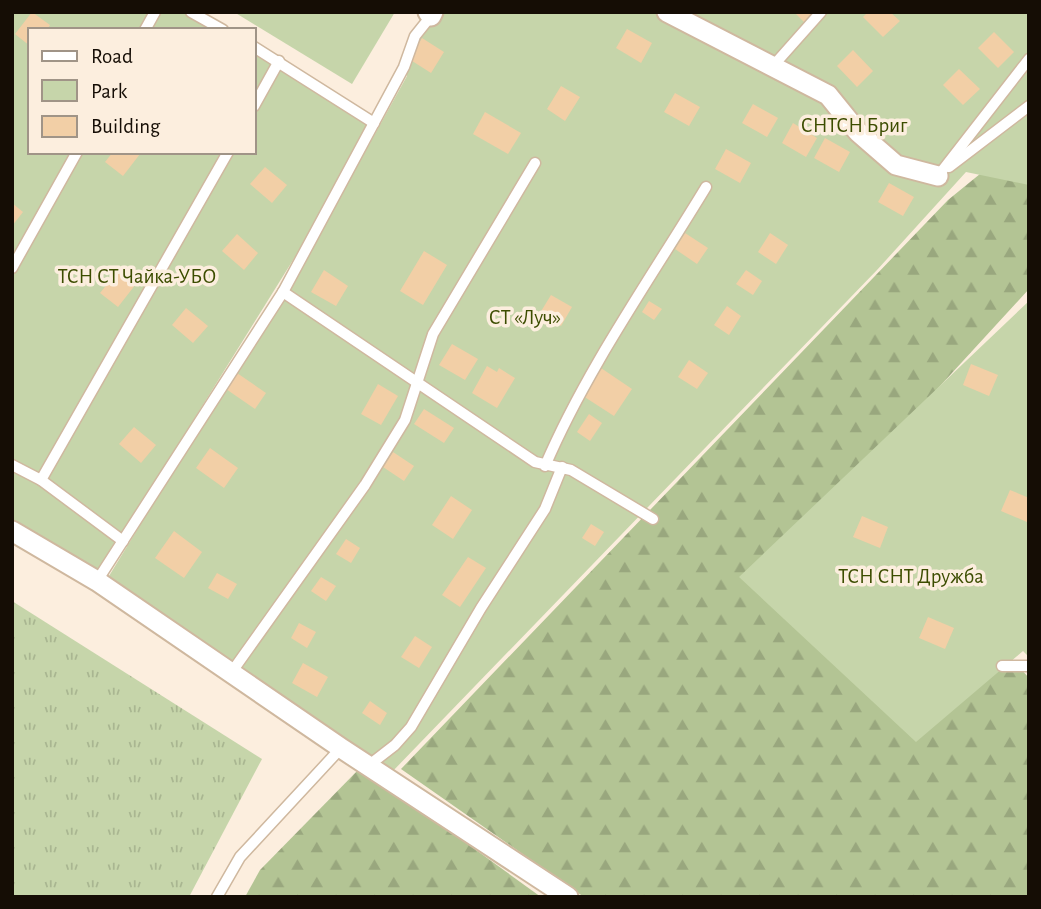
<svg xmlns="http://www.w3.org/2000/svg" width="1041" height="909" font-family="'Alegreya Sans',sans-serif">
<defs>
<pattern id="grass-tufts" width="24" height="20" patternUnits="userSpaceOnUse" patternTransform="scale(1.75)"><rect width="24" height="20" fill="#c6d5aa"/><path d="M3 7l-1-3M5 7V3M7 7l1-3M15 17l-1-3M17 17v-4M19 17l1-3" fill="none" stroke="#a9b691"/></pattern>
<pattern id="forest-firs" width="22" height="20" patternUnits="userSpaceOnUse" patternTransform="scale(1.75)"><rect width="22" height="20" fill="#b3c494"/><path d="M5 1l3.5 6h-7zM16 11l3.5 6h-7z" fill="#99a77e"/></pattern>
</defs>
<rect width="100%" height="100%" fill="#fceede"/>
<!-- grass -->
<polygon fill="url(#grass-tufts)" points="12,601 262,759 189,897 12,897"/>
<!-- forest -->
<g fill="url(#forest-firs)">
<polygon points="1029,134 1029,289 907,422 1002,648 1029,678 1029,897 584,897 401,769 948,200"/>
<polygon points="361,767 541,897 245,897 260,870"/>
</g>
<!-- green -->
<g fill="#c6d5aa">
<polygon points="12,12 186,12 216,30 30,30 30,152 254,152 254,52 377,125 89,588 12,544"/>
<polygon points="234,12 395,12 352,84"/>
<path d="M437,12H1029V185L966,172L877,270L391,773L109,576L339,199L407,76C407,51 423,32 437,12Z"/>
<polygon points="1029,301 1029,657 1023,651 916,742 739,577"/>
</g>
<!-- building -->
<g fill="#f2cfa6">
<polygon points="32,12 50,25 47,30 30,30 30,46 15,34"/>
<polygon points="794,12 818,12 806,24"/>
<polygon points="890,12 900,21 883,37 863,17 868,12"/>
<polygon points="627,29 652,43 641,63 616,48"/>
<polygon points="994,32 1014,52 998,68 978,48"/>
<polygon points="422,38 444,52 431,73 409,59"/>
<polygon points="853,50 873,71 857,87 837,66"/>
<polygon points="959,69 980,89 963,105 943,85"/>
<polygon points="561,86 580,97 565,121 547,109"/>
<polygon points="675,93 700,107 689,126 664,112"/>
<polygon points="753,104 778,118 767,137 742,123"/>
<polygon points="485,112 521,133 508,154 473,134"/>
<polygon points="793,123 817,138 806,157 782,143"/>
<polygon points="825,138 850,152 839,172 814,158"/>
<polygon points="726,149 751,163 740,183 715,169"/>
<polygon points="113,152 138,152 140,154 123,176 105,162"/>
<polygon points="265,167 287,185 272,203 250,184"/>
<polygon points="889,183 914,197 903,216 878,202"/>
<polygon points="12,203 23,212 12,226"/>
<polygon points="685,233 708,248 697,264 675,249"/>
<polygon points="770,233 788,245 776,264 758,252"/>
<polygon points="237,234 258,253 244,270 222,251"/>
<polygon points="424,251 447,265 423,305 400,291"/>
<polygon points="324,270 348,286 336,306 311,292"/>
<polygon points="746,270 762,281 753,295 736,284"/>
<polygon points="118,271 136,284 118,307 100,293"/>
<polygon points="551,295 572,307 561,326 540,313"/>
<polygon points="649,301 662,309 654,320 642,312"/>
<polygon points="727,306 741,316 729,335 714,325"/>
<polygon points="186,308 208,326 193,343 172,325"/>
<polygon points="452,344 478,359 465,380 439,365"/>
<polygon points="689,360 708,373 697,389 678,377"/>
<polygon points="971,364 998,375 989,396 963,385"/>
<polygon points="487,366 497,372 499,368 515,378 497,408 472,393"/>
<polygon points="601,368 632,389 614,416 583,396"/>
<polygon points="237,373 266,393 255,409 226,389"/>
<polygon points="378,384 398,396 381,425 361,414"/>
<polygon points="424,409 454,428 444,443 414,424"/>
<polygon points="589,414 602,423 590,441 577,432"/>
<polygon points="134,427 156,445 141,463 119,444"/>
<polygon points="210,448 238,468 224,488 196,468"/>
<polygon points="393,452 414,466 404,481 383,467"/>
<polygon points="1010,490 1029,498 1027,522 1001,511"/>
<polygon points="451,496 472,510 453,539 432,525"/>
<polygon points="862,516 888,527 880,548 853,537"/>
<polygon points="591,524 604,532 595,546 582,538"/>
<polygon points="174,531 202,552 184,578 155,558"/>
<polygon points="346,539 360,548 351,563 336,554"/>
<polygon points="468,557 486,568 460,607 442,595"/>
<polygon points="217,573 237,584 228,599 208,588"/>
<polygon points="321,577 336,586 326,601 311,591"/>
<polygon points="928,617 954,628 945,649 919,638"/>
<polygon points="299,623 316,632 307,648 291,638"/>
<polygon points="415,636 432,647 419,668 401,657"/>
<polygon points="303,663 328,677 317,697 292,683"/>
<polygon points="370,701 387,713 380,725 362,713"/>
</g>
<g fill="none" stroke-linecap="round" stroke-linejoin="round">
<defs>
<g id="lane">
<polyline points="191,12 223,30"/>
<polyline points="145,30 155,12"/>
<polyline points="254,47 374,123"/>
<polyline points="773,66 821,12"/>
<polyline points="254,106 279,61"/>
<polyline points="949,167 1029,106"/>
<polyline points="938,176 1029,59"/>
<polyline points="12,268 77,152"/>
<polyline points="283,292 535,462 571,470 653,519"/>
<polyline points="12,465 41,480 123,541"/>
<path d="M545,466C587,368 651,278 706,187"/>
<polyline points="41,480 228,152"/>
<polyline points="97,581 283,292 404,67 415,36 431,16"/>
<polyline points="1002,666 1029,666"/>
<polyline points="231,673 365,485 405,420 433,334 535,163"/>
<polyline points="368,766 395,745 411,727 481,608 545,509 562,467"/>
<polyline points="217,897 240,857 341,748"/>
</g>
<g id="street">
<polyline points="428,12 431,16 433,12"/>
<polyline points="667,12 828,95 858,132 896,165 938,176"/>
<polyline points="12,531 97,581 341,748 568,897"/>
</g>
</defs>
<!-- lane casing -->
<use href="#lane" stroke="#cfb89f" stroke-width="13"/>
<!-- street casing -->
<use href="#street" stroke="#cfb89f" stroke-width="23"/>
<!-- lane -->
<use href="#lane" stroke="#fff" stroke-width="10"/>
<!-- street -->
<use href="#street" stroke="#fff" stroke-width="19"/>
</g>
<g text-anchor="middle" stroke-width="7" stroke-linejoin="round" paint-order="stroke">
<!-- park labels -->
<g font-size="21" fill="#3c4d00" stroke="#fceede">
<text x="854" y="132">СНТСН Бриг</text>
<text x="137" y="283">ТСН СТ Чайка-УБО</text>
<text x="525" y="324">СТ «Луч»</text>
<text x="911" y="583">ТСН СНТ Дружба</text>
</g>
</g>
<!-- border -->
<rect width="1041" height="909" fill="none" stroke="#150d05" stroke-width="28"/>
<!-- legend -->
<rect x="28" y="28" width="228" height="126" fill="#fceede" stroke="#a09487" stroke-width="2"/>
<rect x="42" y="51" width="35" height="10" fill="#ffffff" stroke="#a09487" stroke-width="2"/>
<text x="91" y="63" font-size="21" fill="#150d05">Road</text>
<rect x="42" y="80" width="35" height="21" fill="#c6d5aa" stroke="#a09487" stroke-width="2"/>
<text x="91" y="98" font-size="21" fill="#150d05">Park</text>
<rect x="42" y="116" width="35" height="21" fill="#f2cfa6" stroke="#a09487" stroke-width="2"/>
<text x="91" y="133" font-size="21" fill="#150d05">Building</text>
</svg>
